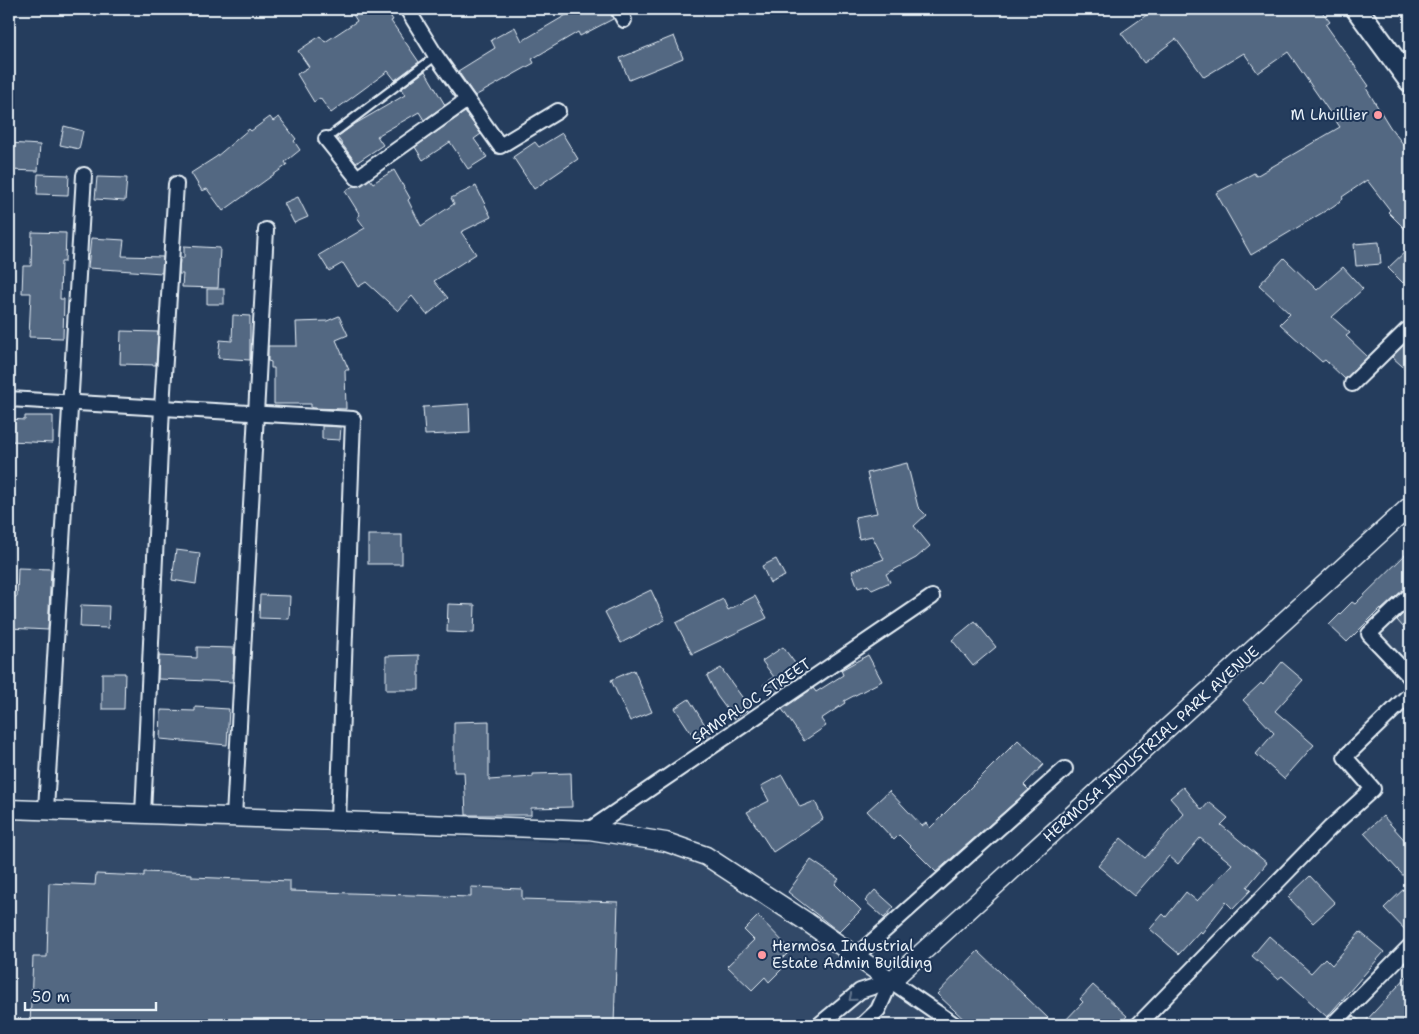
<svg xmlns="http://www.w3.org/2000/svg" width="1419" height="1034" font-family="'Shantell Sans',sans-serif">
<rect width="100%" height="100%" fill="#253d5d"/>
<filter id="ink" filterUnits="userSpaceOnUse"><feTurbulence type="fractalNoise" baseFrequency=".02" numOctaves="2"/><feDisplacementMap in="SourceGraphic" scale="10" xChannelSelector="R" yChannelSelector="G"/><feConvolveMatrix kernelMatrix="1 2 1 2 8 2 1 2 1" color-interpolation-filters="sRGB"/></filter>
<g filter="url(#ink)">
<!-- built -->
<g fill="#334a68">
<polygon points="1410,603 1410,667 1379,632"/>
<polygon points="9,817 665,847 710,862 940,1025 9,1025"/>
</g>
<!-- building -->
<g fill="#536782" stroke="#e8f1f8">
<polygon points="359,9 386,9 393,20 391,21 419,62 395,80 388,71 331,113 320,98 314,102 297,74 309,67 298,51 320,36 325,42 357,21 352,13"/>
<polygon points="565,9 609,9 613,19 580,36 578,32 532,59 534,63 475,96 458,71 495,48 491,40 515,27 522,41 568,14"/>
<polygon points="1155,9 1320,9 1330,22 1326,25 1369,86 1366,88 1390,127 1410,153 1410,234 1388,212 1390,210 1367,180 1342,197 1343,199 1332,207 1251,255 1216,193 1254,173 1256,176 1340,127 1288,52 1258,73 1244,53 1204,77 1176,39 1144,63 1121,33"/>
<polygon points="674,36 683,58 629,80 620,58"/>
<polygon points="425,71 445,105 424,120 419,112 377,136 383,145 356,163 337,137 355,124 405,95 401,89"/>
<polygon points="465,112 481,134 474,139 487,157 468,169 450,142 423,160 415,147"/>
<polygon points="270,117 273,121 279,117 296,139 294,141 300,150 285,162 287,165 223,211 207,189 202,191 191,173 216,157 249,129 251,131"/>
<polygon points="64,126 83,131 79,149 60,145"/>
<polygon points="562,133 578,159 534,189 513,157 535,142 539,147"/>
<polygon points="9,143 40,145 38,171 9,170"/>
<polygon points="394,170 410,198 408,200 421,226 454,204 451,198 476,186 491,217 461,232 476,254 434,281 448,298 427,315 412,296 398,311 366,282 358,287 343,263 329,271 319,255 365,228 357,217 360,215 345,191 353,186 362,185 370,179 373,183"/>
<polygon points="38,174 69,175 68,195 37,194"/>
<polygon points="97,177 127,178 125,201 95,199"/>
<polygon points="298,197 308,217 294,223 284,203"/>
<polygon points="32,232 66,233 65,262 61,262 60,299 64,299 63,338 29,337 31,293 22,293 23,266 31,266"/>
<polygon points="91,238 124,240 122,256 163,257 162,273 88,268"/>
<polygon points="1379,242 1381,264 1356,266 1354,244"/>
<polygon points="184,246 220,248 218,288 182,287 183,274 179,274 180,258 184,258"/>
<polygon points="1410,247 1410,277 1403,283 1388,268"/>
<polygon points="1284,258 1317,290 1343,267 1363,289 1332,317 1350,333 1346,336 1368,357 1345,379 1325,360 1322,362 1280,324 1290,314 1259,285"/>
<rect x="207" y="289" width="17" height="15"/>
<polygon points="233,315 250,316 250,360 218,358 220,340 232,341"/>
<polygon points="339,316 348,335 336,340 349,370 345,370 346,409 311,408 311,404 274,404 274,368 271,368 271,362 268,361 268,346 297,346 296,322 327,321"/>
<polygon points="121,331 158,332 156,365 120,364"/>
<polygon points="1410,339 1410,373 1392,357"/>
<polygon points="469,404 470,433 425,435 423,407"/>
<polygon points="25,416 53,416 53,443 9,441 9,419 25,420"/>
<polygon points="322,426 341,427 340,440 322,439"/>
<polygon points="907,463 918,507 926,515 914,526 930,546 916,558 886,574 890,582 872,590 868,585 858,588 852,571 884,559 872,536 859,539 855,517 877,513 867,473"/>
<rect x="368" y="535" width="34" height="29"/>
<polygon points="176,550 200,553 196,584 172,580"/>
<polygon points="1410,550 1410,586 1404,589 1381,610 1380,609 1347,642 1329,625 1352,602 1355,604"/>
<polygon points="776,559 785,576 770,583 762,566"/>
<polygon points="18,568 51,569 48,630 9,628 9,597 17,597"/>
<polygon points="651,590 665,620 621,643 605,612"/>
<polygon points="260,595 290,596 289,619 259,618"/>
<polygon points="755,596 767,618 692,654 676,623 723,599 728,610"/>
<polygon points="448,604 475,605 474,633 447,632"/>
<polygon points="81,605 109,606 108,628 80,627"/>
<polygon points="1410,607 1410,635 1397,620"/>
<polygon points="975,621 996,647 973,666 952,640"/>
<polygon points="197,647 234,648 233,682 158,679 159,656 197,658"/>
<polygon points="783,647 803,674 771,696 763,685 774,677 762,661"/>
<polygon points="419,655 419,690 386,690 386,656"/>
<polygon points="868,655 882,681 844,701 845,703 821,719 826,726 804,741 782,709 813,688 816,692 843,675 841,670"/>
<polygon points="1282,662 1303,680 1275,711 1314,745 1284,779 1256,754 1274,733 1243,700 1261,683 1263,685"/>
<polygon points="721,668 750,708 734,719 717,696 707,676"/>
<polygon points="634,670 652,712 630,721 611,680"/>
<polygon points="102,673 125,673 124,709 102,709"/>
<polygon points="689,699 712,736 699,745 675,708"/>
<polygon points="195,707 229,709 227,745 160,739 161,710 195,711"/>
<polygon points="489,721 489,780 533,777 533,774 571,773 572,807 531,808 531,815 466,815 464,772 454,772 454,722"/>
<polygon points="1018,740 1044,764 1024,785 1029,790 936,872 899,835 894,840 867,811 889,791 922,826 926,823 930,828"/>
<polygon points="782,775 800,807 815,801 823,819 773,852 747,812 769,801 761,786"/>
<polygon points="1183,787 1202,810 1209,802 1228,818 1221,825 1267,863 1247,887 1251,890 1233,909 1226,902 1202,933 1200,931 1179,954 1150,929 1163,914 1166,917 1186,892 1197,901 1232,864 1200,838 1178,864 1169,856 1134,896 1098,866 1121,838 1145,858 1184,814 1170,798"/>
<polygon points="1383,816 1410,846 1410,935 1384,908 1410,883 1364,833"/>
<polygon points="811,860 839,879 835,884 861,910 839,932 788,892"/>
<polygon points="144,872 192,874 192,877 290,881 290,891 471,897 471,887 522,889 522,899 618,902 614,1025 30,1025 33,957 47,957 49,883 95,885 96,874 144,876"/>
<polygon points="1310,876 1335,903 1313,923 1288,897"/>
<polygon points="875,890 894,907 884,918 865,901"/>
<polygon points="758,916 791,950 780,961 785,966 769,982 765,977 752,990 727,966 754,940 744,930"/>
<polygon points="1360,932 1384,952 1327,1017 1282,976 1278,979 1252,956 1269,936 1311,973 1325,958 1332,965"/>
<polygon points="978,951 1048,1018 1040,1025 992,1025 986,1019 981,1025 970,1025 937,994"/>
<polygon points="1410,973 1410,1025 1344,1025 1354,1016 1363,1024"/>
<polygon points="1093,985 1127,1016 1119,1025 1061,1025 1083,1002 1080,999"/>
</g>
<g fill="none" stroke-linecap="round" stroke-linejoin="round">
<defs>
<polyline id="service" points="326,139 436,56"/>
<g id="minor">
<polyline points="407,9 436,56 500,146 558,111"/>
<polyline points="618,9 624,20"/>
<polyline points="326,139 357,178 467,100"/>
<polyline points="1352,384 1407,330 1410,330"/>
<polyline points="9,399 353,419 338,821"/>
<polyline points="1410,595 1369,634 1410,677"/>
<polyline points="46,809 84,175"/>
<polyline points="143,814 162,407 176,184"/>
<polyline points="234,817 266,230"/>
<polyline points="589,830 932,597"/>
<polyline points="856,956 1065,769"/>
<polyline points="891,981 955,1025"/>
<polyline points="819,1025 860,991 891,981"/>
<polyline points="862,1025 878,1010 891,981"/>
<polyline points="1138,1025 1330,828 1373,789 1345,757 1410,694"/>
<polyline points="1332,1025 1410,946"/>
</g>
<polyline id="tertiary" points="9,809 589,830 666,842 706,856 807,922 891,981 1410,506"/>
<polyline id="primary" points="1357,9 1410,81"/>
</defs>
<!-- service casing -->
<use href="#service" stroke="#e8f1f8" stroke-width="11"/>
<!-- minor casing -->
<use href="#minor" stroke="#e8f1f8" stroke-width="18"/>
<!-- tertiary casing -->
<use href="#tertiary" stroke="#e8f1f8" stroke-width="21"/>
<!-- primary casing -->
<use href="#primary" stroke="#e8f1f8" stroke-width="25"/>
<!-- service -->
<use href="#service" stroke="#1d3557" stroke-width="7"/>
<!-- minor -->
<use href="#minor" stroke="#1d3557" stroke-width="14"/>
<!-- tertiary -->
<use href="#tertiary" stroke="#1d3557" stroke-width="18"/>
<!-- primary -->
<use href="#primary" stroke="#1d3557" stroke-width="21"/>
</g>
<!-- one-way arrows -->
<defs><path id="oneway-chevron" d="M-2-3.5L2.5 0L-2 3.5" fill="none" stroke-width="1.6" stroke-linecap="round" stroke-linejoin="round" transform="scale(1.25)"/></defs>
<use stroke="#64778f" href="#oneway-chevron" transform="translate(852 998) rotate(140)"/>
</g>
<!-- markers -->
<g fill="#ff9aa2" stroke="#1d3557" stroke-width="2">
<circle cx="1378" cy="115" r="5"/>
<circle cx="762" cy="955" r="5"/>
</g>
<g text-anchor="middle" stroke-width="4" stroke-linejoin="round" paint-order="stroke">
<!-- poi labels -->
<g font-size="15" fill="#e8f1f8" stroke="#1d3557" text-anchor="end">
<text x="1368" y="120">M Lhuillier</text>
<text x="772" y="951" text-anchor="start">Hermosa Industrial<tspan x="772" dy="17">Estate Admin Building</tspan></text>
</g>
<!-- street labels -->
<g font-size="15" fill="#e8f1f8" stroke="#1d3557">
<text transform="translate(751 701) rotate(-34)" y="5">SAMPALOC STREET</text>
<text transform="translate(1151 744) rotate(-42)" y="5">HERMOSA INDUSTRIAL PARK AVENUE</text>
</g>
</g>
<!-- margin -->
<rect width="1419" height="1034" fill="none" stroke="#1d3557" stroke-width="30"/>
<rect x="15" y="15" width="1389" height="1004" fill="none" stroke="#e8f1f8" stroke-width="2" filter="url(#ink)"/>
<!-- scale -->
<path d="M25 1002v8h131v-8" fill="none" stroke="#e8f1f8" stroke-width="2.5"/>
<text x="32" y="1002" font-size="15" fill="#e8f1f8" stroke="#1d3557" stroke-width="4" paint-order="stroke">50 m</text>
</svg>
